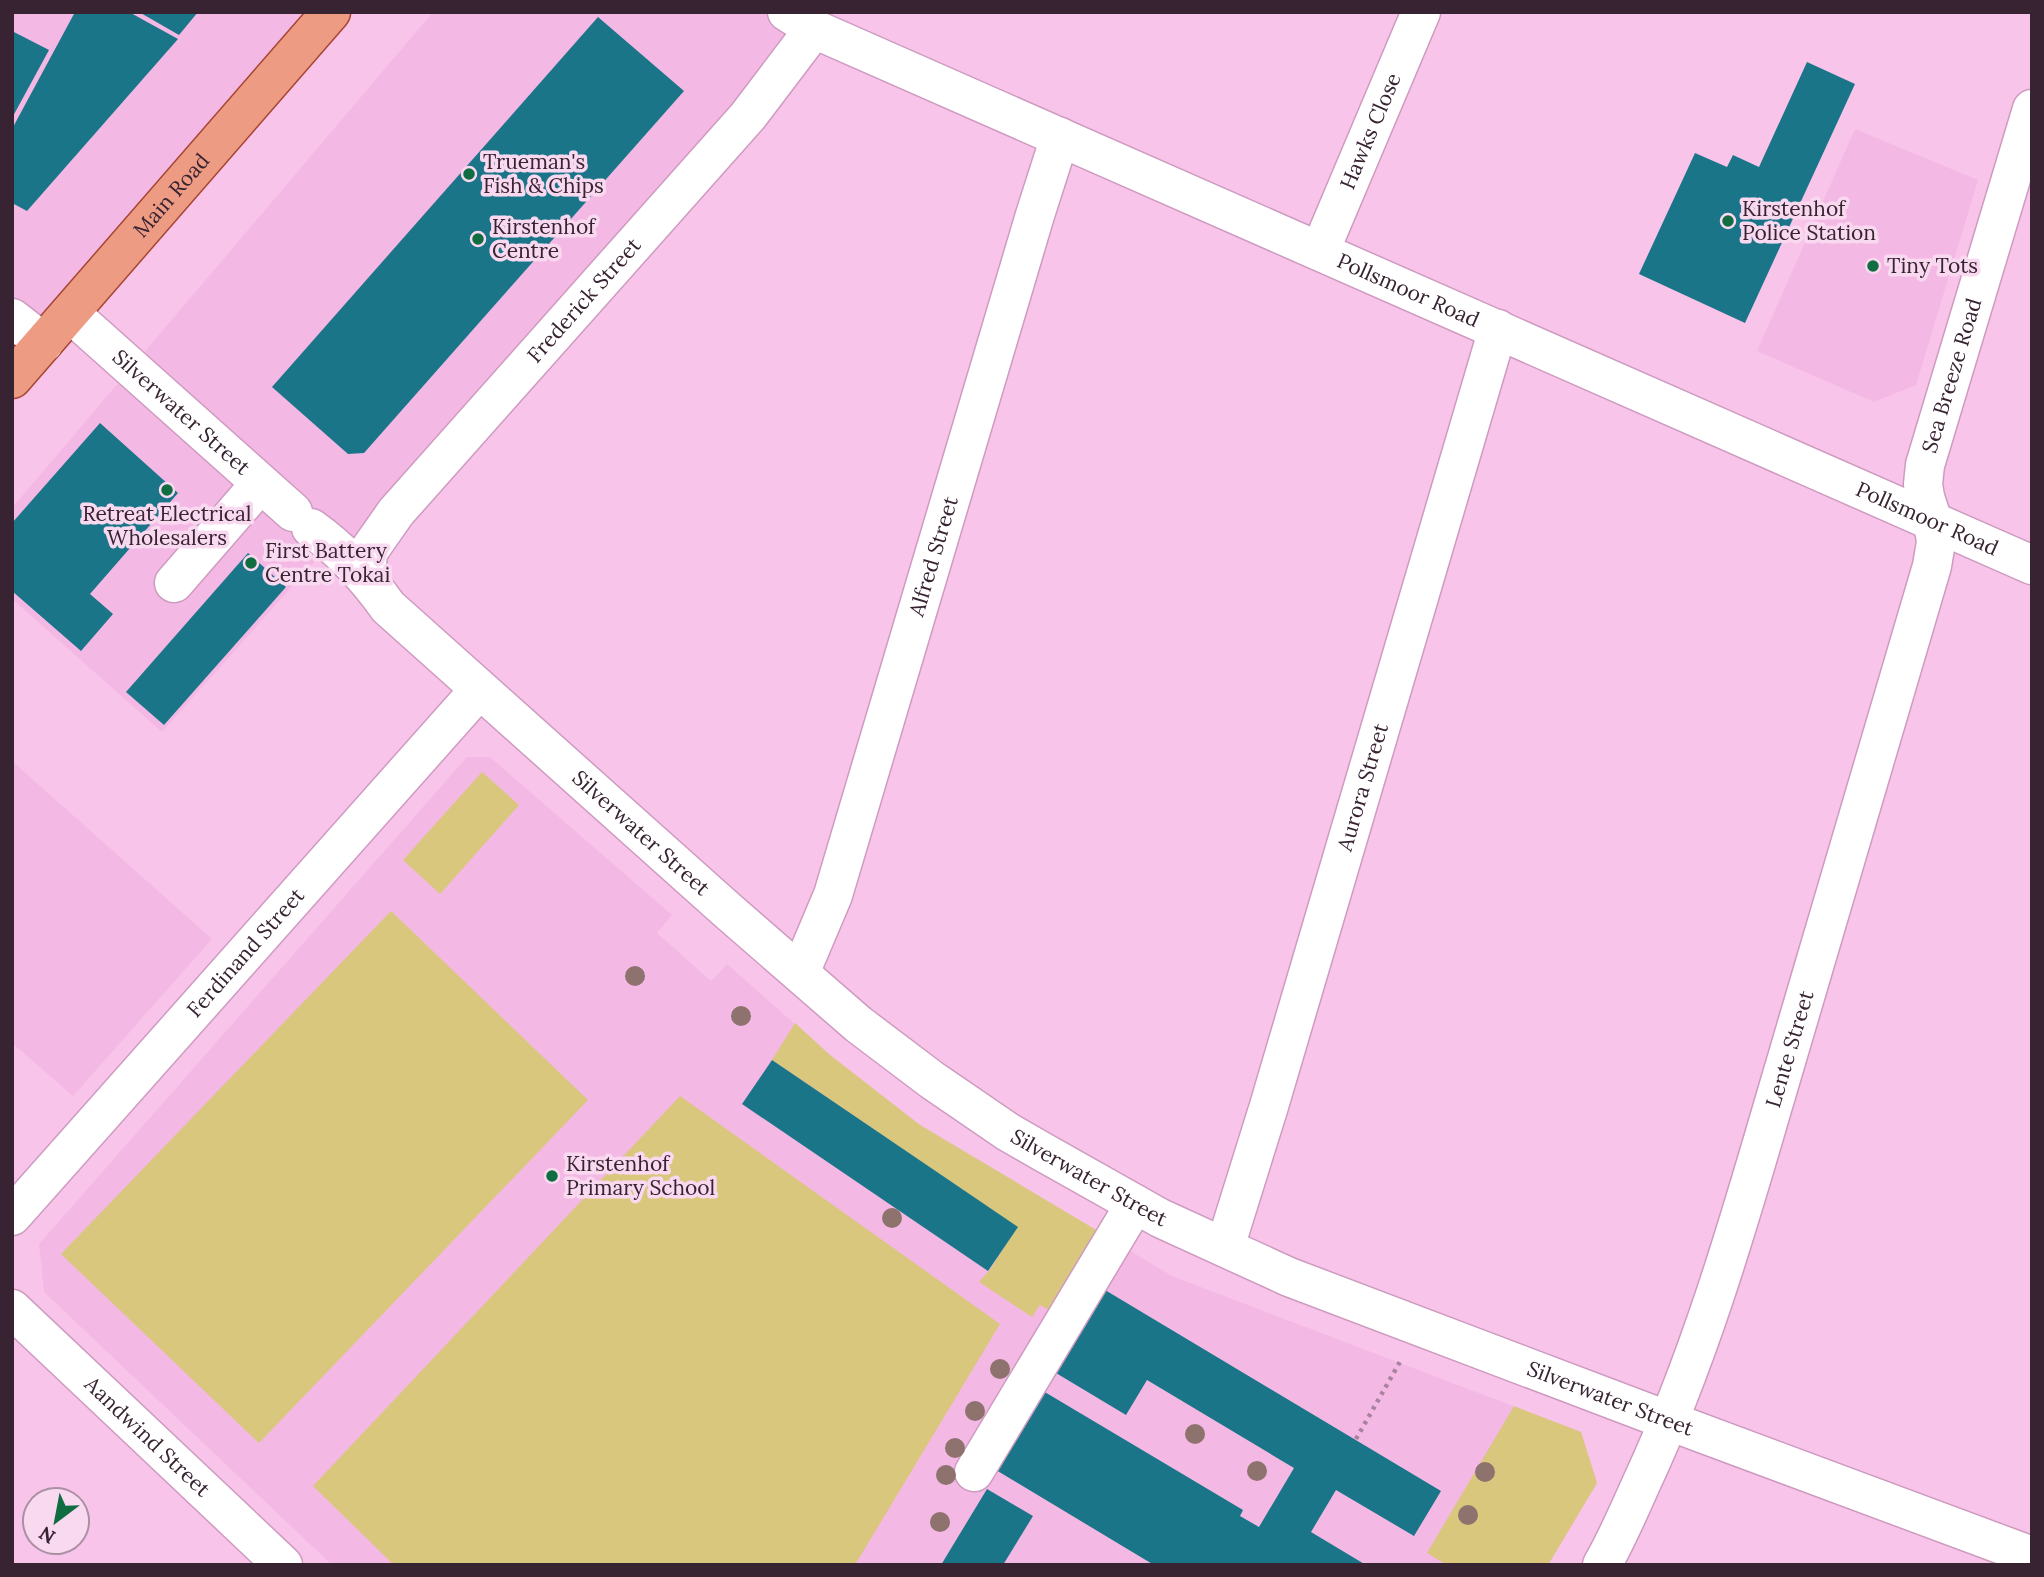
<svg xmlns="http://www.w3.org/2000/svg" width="2044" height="1577" font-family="Lora,serif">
<rect width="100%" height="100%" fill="#f9c4ea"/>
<!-- built -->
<g fill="#f4b8e4">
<polygon points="12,12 331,12 12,379"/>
<polygon points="433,12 787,12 814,29 368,552 331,543 162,732 12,599 12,508"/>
<polygon points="1855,129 1978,180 1916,385 1874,402 1757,351"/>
<polygon points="467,757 490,757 672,915 657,933 711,981 727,964 830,1055 920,1125 1172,1276 1581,1432 1597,1483 1548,1565 332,1565 44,1292 39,1244"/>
<polygon points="12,761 212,939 73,1096 12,1043"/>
</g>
<!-- green -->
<g fill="#d8c77d">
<polygon points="482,772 519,805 440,894 403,860"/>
<polygon points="391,911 588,1100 259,1443 61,1254"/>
<polygon points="795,1023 830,1055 920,1125 1098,1231 1049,1310 1040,1305 1032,1317 979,1282 989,1271 1017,1227 772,1060"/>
<polygon points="680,1096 1000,1324 855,1565 394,1565 313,1486"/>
<polygon points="1514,1406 1581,1432 1597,1483 1548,1565 1447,1565 1427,1553"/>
</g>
<!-- building -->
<g fill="#1a7589">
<polygon points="75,12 129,12 178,39 27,211 12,203 12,129"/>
<polygon points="139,12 198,12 179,35"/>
<polygon points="598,17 684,91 364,453 348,454 272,387"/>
<polygon points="12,31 49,50 12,118"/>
<polygon points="1807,62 1855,84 1745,323 1639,274 1695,153 1727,167 1733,155 1759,167"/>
<polygon points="100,423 178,493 90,594 113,614 81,651 12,591 12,523"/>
<polygon points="248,553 286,587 164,725 126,692"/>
<polygon points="772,1060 1018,1227 988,1271 742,1104"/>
<polygon points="1105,1290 1441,1491 1414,1536 1336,1490 1311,1532 1366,1565 1154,1565 991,1467 1038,1388 1243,1510 1240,1516 1259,1527 1294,1468 1147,1380 1126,1415 1056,1373"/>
<polygon points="987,1489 1033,1516 1003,1565 941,1565"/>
</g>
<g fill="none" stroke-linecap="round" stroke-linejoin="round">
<defs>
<g id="minor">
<path id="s1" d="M787,12L814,29L2032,565"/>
<path id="s2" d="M1320,251L1421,12"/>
<path id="s3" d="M70,313L293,512"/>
<polyline points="12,318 44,343"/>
<path id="s4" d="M311,528C342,550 366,576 388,607L727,910L858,1024L932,1080L1008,1132L1041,1151L1160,1218L1289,1277L1669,1421L2032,1556"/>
<path id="s5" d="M366,577L368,552L396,512L748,116L814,29"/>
<polyline points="174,583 260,484"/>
<path id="s6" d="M800,973L833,895L1035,215L1060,137"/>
<path id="s7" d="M12,1216L479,690"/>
<path id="s8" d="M1225,1247L1269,1106L1498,329"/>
<path id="s9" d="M12,1309L283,1565"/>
<polyline points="974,1472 1135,1204"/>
<path id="s10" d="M1602,1565C1617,1539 1629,1511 1641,1484C1697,1364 1735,1236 1772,1109C1826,928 1879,747 1932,566L1936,542L1933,522L1925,497L1923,484L1925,465L2032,109"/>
</g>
<g id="major">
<path id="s11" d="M12,379L331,12"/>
</g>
</defs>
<!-- minor casing -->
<use href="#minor" stroke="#ce9bc0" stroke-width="41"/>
<!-- major casing -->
<use href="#major" stroke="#a64531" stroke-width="41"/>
<!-- path -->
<polyline stroke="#a9829e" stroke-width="4.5" stroke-dasharray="3.5 5" stroke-linecap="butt" points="1356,1439 1401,1360"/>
<!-- minor -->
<use href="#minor" stroke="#fff" stroke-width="38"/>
<!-- major -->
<use href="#major" stroke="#ed9b83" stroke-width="38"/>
</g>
<!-- trees -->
<g fill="#8e726e">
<circle cx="635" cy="976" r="10"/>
<circle cx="741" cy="1016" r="10"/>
<circle cx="892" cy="1218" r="10"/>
<circle cx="1000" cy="1369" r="10"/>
<circle cx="975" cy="1411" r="10"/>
<circle cx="1195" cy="1434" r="10"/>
<circle cx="955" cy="1448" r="10"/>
<circle cx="1257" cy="1471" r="10"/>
<circle cx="1485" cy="1472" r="10"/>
<circle cx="946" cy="1475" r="10"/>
<circle cx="1468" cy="1515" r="10"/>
<circle cx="940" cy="1522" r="10"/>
</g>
<!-- markers -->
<g fill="#0f6d41" stroke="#f9d9f0" stroke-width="2.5">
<circle cx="469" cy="174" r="7"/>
<circle cx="1728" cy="221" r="7"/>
<circle cx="478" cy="239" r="7"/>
<circle cx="1873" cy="266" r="7"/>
<circle cx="167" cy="490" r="7"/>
<circle cx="251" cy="563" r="7"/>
<circle cx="552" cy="1176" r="7"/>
</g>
<g text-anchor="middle" stroke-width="7" stroke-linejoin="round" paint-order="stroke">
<!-- street labels -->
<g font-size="21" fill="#372332" stroke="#f9d9f0">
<text dy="7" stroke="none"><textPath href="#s2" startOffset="130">Hawks Close</textPath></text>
<text dy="7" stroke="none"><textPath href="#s11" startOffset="243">Main Road</textPath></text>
<text dy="7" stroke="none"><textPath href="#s1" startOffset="681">Pollsmoor Road</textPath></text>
<text dy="7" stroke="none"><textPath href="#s5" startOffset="357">Frederick Street</textPath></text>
<text dy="7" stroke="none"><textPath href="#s10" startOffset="1250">Sea Breeze Road</textPath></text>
<text dy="7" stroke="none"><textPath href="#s3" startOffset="149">Silverwater Street</textPath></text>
<text dy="7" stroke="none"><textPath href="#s1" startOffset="1248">Pollsmoor Road</textPath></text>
<text dy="7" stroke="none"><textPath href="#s6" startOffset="438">Alfred Street</textPath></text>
<text dy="7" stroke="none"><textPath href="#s8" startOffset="480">Aurora Street</textPath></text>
<text dy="7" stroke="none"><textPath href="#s4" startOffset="450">Silverwater Street</textPath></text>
<text dy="7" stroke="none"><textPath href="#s7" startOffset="352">Ferdinand Street</textPath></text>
<text dy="7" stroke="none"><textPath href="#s10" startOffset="550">Lente Street</textPath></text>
<text dy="7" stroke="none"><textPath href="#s4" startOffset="1017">Silverwater Street</textPath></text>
<text dy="7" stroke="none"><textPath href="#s4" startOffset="1584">Silverwater Street</textPath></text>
<text dy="7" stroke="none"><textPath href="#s9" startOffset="186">Aandwind Street</textPath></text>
</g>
<!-- poi labels -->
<g font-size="21" fill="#372332" stroke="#f9d9f0" text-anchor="start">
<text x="483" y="169">Trueman's<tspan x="483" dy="24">Fish &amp; Chips</tspan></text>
<text x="1742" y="216">Kirstenhof<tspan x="1742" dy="24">Police Station</tspan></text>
<text x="492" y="234">Kirstenhof<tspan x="492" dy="24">Centre</tspan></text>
<text x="1887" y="273">Tiny Tots</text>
<text x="167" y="521" text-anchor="middle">Retreat Electrical<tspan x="167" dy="24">Wholesalers</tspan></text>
<text x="265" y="558">First Battery<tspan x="265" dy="24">Centre Tokai</tspan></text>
<text x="566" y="1171">Kirstenhof<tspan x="566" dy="24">Primary School</tspan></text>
</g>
</g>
<!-- border -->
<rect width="2044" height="1577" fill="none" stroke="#372332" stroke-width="28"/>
<!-- north arrow -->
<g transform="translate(56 1521) rotate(212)"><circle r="33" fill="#f9d9f0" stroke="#ab90a4" stroke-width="2"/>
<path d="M0-5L12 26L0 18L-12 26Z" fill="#0f6d41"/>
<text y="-10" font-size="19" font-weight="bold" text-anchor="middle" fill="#372332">N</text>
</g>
</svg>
